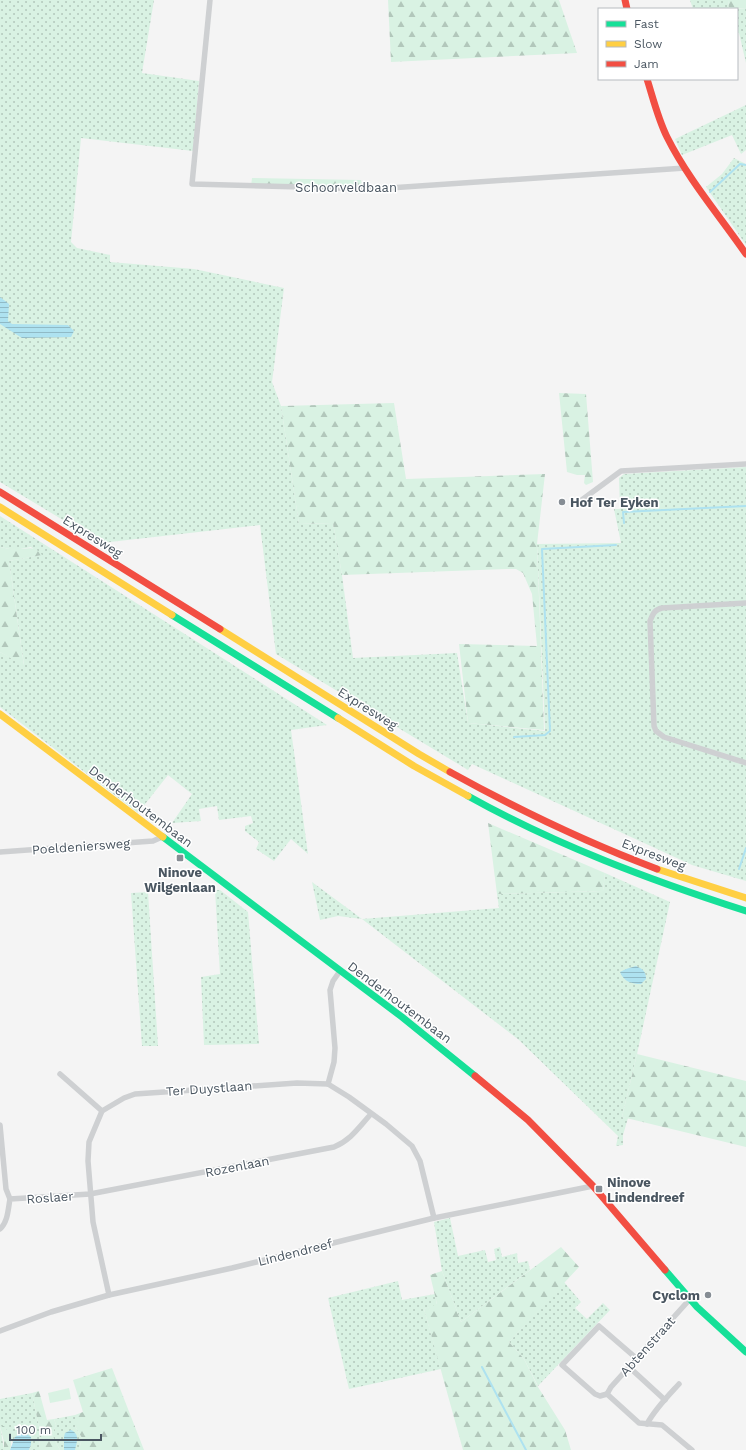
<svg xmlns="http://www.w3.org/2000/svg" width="746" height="1450" font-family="'Work Sans',sans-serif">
<defs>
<pattern id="grass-dots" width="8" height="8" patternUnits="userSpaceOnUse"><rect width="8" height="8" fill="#d9f2e3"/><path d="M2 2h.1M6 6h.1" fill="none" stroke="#b2c7bb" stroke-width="1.8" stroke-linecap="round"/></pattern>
<pattern id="forest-firs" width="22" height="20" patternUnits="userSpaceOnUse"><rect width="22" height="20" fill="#d9f2e3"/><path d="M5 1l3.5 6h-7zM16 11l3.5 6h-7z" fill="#b2c7bb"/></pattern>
<pattern id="water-rules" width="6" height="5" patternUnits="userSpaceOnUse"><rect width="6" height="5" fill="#aee2f0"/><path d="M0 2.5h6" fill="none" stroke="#90bac6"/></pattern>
</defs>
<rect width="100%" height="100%" fill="#f4f4f4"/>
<!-- grass -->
<g fill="url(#grass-dots)">
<polygon points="0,0 154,0 142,73 199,81 193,151 81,138 71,242 77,248 110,255 110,262 194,269 284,288 272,382 281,406 299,524 333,523 342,575 353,658 457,653 468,723 545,731 537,544 621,543 614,509 620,509 619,478 624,474 746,467 746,881 692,865 472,764 468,770 276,654 260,525 101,543 0,482"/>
<polygon points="690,0 728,0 729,9 693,9"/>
<polygon points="746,8 746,63 739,33 737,33 737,9"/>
<polygon points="746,105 746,150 741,154 732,135 682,155 675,139"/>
<polygon points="734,158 746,164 746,245 706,187 722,174"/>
<polygon points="0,516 327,725 291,730 308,854 291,839 274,861 256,849 259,842 245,831 245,826 253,823 251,816 219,820 217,806 199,809 201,821 172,823 192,794 168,775 138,813 0,707 0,652 24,665 9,561 41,555 31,547 15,550 0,547"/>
<polygon points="605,873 670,902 637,1054 622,1117 628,1118 623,1135 623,1145 616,1146 618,1136 519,1040 362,919 338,916 320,920 312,882 362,919 499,908 497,894 603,891"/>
<polygon points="215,890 220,890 248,912 259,1044 204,1045 201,977 220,974"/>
<polygon points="148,892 158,1046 142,1046 131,893"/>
<polygon points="450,1218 458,1256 485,1250 488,1262 496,1260 494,1249 500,1247 502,1257 517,1253 518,1263 528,1261 530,1270 461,1322 442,1271 434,1222"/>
<polygon points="398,1281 402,1300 435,1294 437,1305 424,1309 441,1369 349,1389 328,1298"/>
<polygon points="564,1282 581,1302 575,1308 587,1319 603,1303 610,1310 538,1386 524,1359 509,1342"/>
<polygon points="32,1393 40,1432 39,1450 29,1450 31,1444 15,1437 13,1443 6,1429 0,1426 4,1449 4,1450 0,1450 0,1399"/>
<polygon points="75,1415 75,1426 82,1438 79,1450 60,1450 52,1435 56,1425 54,1419"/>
</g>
<!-- forest -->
<g fill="url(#forest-firs)">
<polygon points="388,0 559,0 577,53 391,62"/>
<polygon points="728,0 746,0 746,8 729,9"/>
<polygon points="252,178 361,180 362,186 251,186"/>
<polygon points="559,393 586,394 593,482 586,485 584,483 585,475 577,475 567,472"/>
<polygon points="394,403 406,479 545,474 537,544 544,730 468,723 459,644 537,646 532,594 523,573 516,569 507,569 342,575 333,523 299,524 281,406"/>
<path d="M0,547C5,548 9,549 14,549C25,550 34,544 42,555L9,561L24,666L0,652Z"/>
<polygon points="488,823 605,873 603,891 497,894"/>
<polygon points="637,1054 746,1081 746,1147 622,1117"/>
<polygon points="561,1247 579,1267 509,1342 524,1359 538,1387 565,1430 571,1450 463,1450 424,1309 437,1304 430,1275 442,1271 461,1322"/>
<polygon points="112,1368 144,1450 79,1450 82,1438 75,1426 75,1415 83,1412 73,1380"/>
<polygon points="39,1391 47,1420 54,1419 56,1425 52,1435 60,1450 39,1450 40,1432 32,1393"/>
<path d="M0,1426H4C10,1434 13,1441 10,1450H4V1442Z"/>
</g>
<!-- garden -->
<polygon fill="#d9f2e3" points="69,1388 71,1399 50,1403 48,1393"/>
<!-- water -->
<g fill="url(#water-rules)">
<polygon points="0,297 9,304 8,321 12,324 68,325 74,331 71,337 22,338 0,324"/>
<path d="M636,966C643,969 646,972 646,979L641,984C632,984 624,982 620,972L626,969Z"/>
<path d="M71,1430C80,1434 77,1442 75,1450H64V1437L65,1433Z"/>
<polygon points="21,1433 25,1433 31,1437 31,1444 29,1450 10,1450 15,1437"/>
</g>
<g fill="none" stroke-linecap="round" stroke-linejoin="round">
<!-- stream -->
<g stroke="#aee2f0" stroke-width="2">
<polyline points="710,192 740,164 746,165"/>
<polyline points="624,523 623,512 746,506"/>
<polyline points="514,737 545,735 550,731 542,549 616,545"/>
<polyline points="739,869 746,848"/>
<polyline points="482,1367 526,1450"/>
</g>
<!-- street -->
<g stroke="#ced0d2" stroke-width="5.5">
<polyline points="210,0 192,184 375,189 685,168"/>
<polyline points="579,502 621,471 746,464"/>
<path d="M746,603L662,608C654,610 653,614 650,621L654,726L656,731L664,737L746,763"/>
<polyline points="0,852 153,841 162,837"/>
<polyline points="60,1074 102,1111"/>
<polyline points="328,1084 334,1062 335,1048 330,990 333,981 340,971"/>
<polyline points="0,1125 6,1189 10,1199"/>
<path d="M0,1229C8,1222 8,1209 10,1199L90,1194L334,1147C351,1140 359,1127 371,1114"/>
<polyline points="109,1295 93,1222 88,1161 89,1142 102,1111 124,1098 135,1094 297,1083 328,1084 349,1097 386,1124 412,1146 420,1161 434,1218"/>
<polyline points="0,1331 51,1312 109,1295 232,1268 434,1218 593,1186"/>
<polyline points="636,1358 599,1326 562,1365 595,1394 600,1396 607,1394 639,1423 662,1425 692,1450"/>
<polyline points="629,1367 665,1400"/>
<polyline points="607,1394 611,1387 690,1299"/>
<path d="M647,1424C655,1409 668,1396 679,1384"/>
</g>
<!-- fast -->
<g stroke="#16e098" stroke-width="7">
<polyline points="172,615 338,718"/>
<path d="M468,796C556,845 650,880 746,911"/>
<polyline points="163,837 402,1017 475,1076"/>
<polyline points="665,1270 697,1307 746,1352"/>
</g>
<!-- slow -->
<g stroke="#ffcf43" stroke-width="7">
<polyline points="0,507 172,615"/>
<polyline points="220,629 419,754 450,772"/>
<polyline points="0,714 163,837"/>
<polyline points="338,718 414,766 468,796"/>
<polyline points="657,869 746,898"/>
</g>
<!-- jam -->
<g stroke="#f24e42" stroke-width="7">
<polyline points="625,0 627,9"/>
<path d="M647,79C653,98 658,119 667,137C688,179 719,215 746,254"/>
<polyline points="0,492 220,629"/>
<path d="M450,772C517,809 585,842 657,869"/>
<polyline points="475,1076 528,1120 593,1186 665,1270"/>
</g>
</g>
<!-- markers -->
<g fill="#868d94" stroke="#fff" stroke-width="1.5">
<circle cx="562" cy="502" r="4"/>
<rect x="176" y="854" width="8" height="8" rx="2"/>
<rect x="595" y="1185" width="8" height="8" rx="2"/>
<circle cx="708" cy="1295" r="4"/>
</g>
<g text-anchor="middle" stroke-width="3" stroke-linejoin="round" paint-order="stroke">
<!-- street labels -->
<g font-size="13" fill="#4a5661" stroke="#fff">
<text x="346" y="192">Schoorveldbaan</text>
<text transform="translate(93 536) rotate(32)" y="5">Expresweg</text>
<text transform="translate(368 708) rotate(32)" y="5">Expresweg</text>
<text transform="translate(141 806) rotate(37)" y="5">Denderhoutembaan</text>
<text transform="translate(81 846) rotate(-4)" y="5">Poeldeniersweg</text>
<text transform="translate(654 854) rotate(21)" y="5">Expresweg</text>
<text transform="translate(400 1002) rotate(37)" y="5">Denderhoutembaan</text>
<text transform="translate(209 1088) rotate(-4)" y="5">Ter Duystlaan</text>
<text transform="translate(237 1166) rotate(-11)" y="5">Rozenlaan</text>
<text transform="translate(50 1197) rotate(-4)" y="5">Roslaer</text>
<text transform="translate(295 1252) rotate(-14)" y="5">Lindendreef</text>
<text transform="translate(647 1346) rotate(-48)" y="5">Abtenstraat</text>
</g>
<!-- poi labels -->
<g font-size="13" font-weight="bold" fill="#4a5661" stroke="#fff" text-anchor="start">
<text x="570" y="507">Hof Ter Eyken</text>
<text x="180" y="877" text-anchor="middle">Ninove<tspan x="180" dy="15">Wilgenlaan</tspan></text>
<text x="607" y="1187">Ninove<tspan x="607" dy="15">Lindendreef</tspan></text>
<text x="700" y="1300" text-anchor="end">Cyclom</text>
</g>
</g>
<!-- legend -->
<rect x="598" y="8" width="140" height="72" fill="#ffffff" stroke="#b7bbc0"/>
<rect x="606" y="21" width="20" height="6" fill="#16e098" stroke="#b7bbc0"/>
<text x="634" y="28" font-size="12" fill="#4a5661">Fast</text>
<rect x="606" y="41" width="20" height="6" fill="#ffcf43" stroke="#b7bbc0"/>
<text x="634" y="48" font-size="12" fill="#4a5661">Slow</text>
<rect x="606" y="61" width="20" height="6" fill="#f24e42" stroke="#b7bbc0"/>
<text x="634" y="68" font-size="12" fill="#4a5661">Jam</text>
<!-- scale -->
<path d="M10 1434v6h91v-6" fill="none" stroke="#4a5661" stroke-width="2"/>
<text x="16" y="1434" font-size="12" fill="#4a5661" stroke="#ffffff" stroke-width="3" paint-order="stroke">100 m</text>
</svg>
